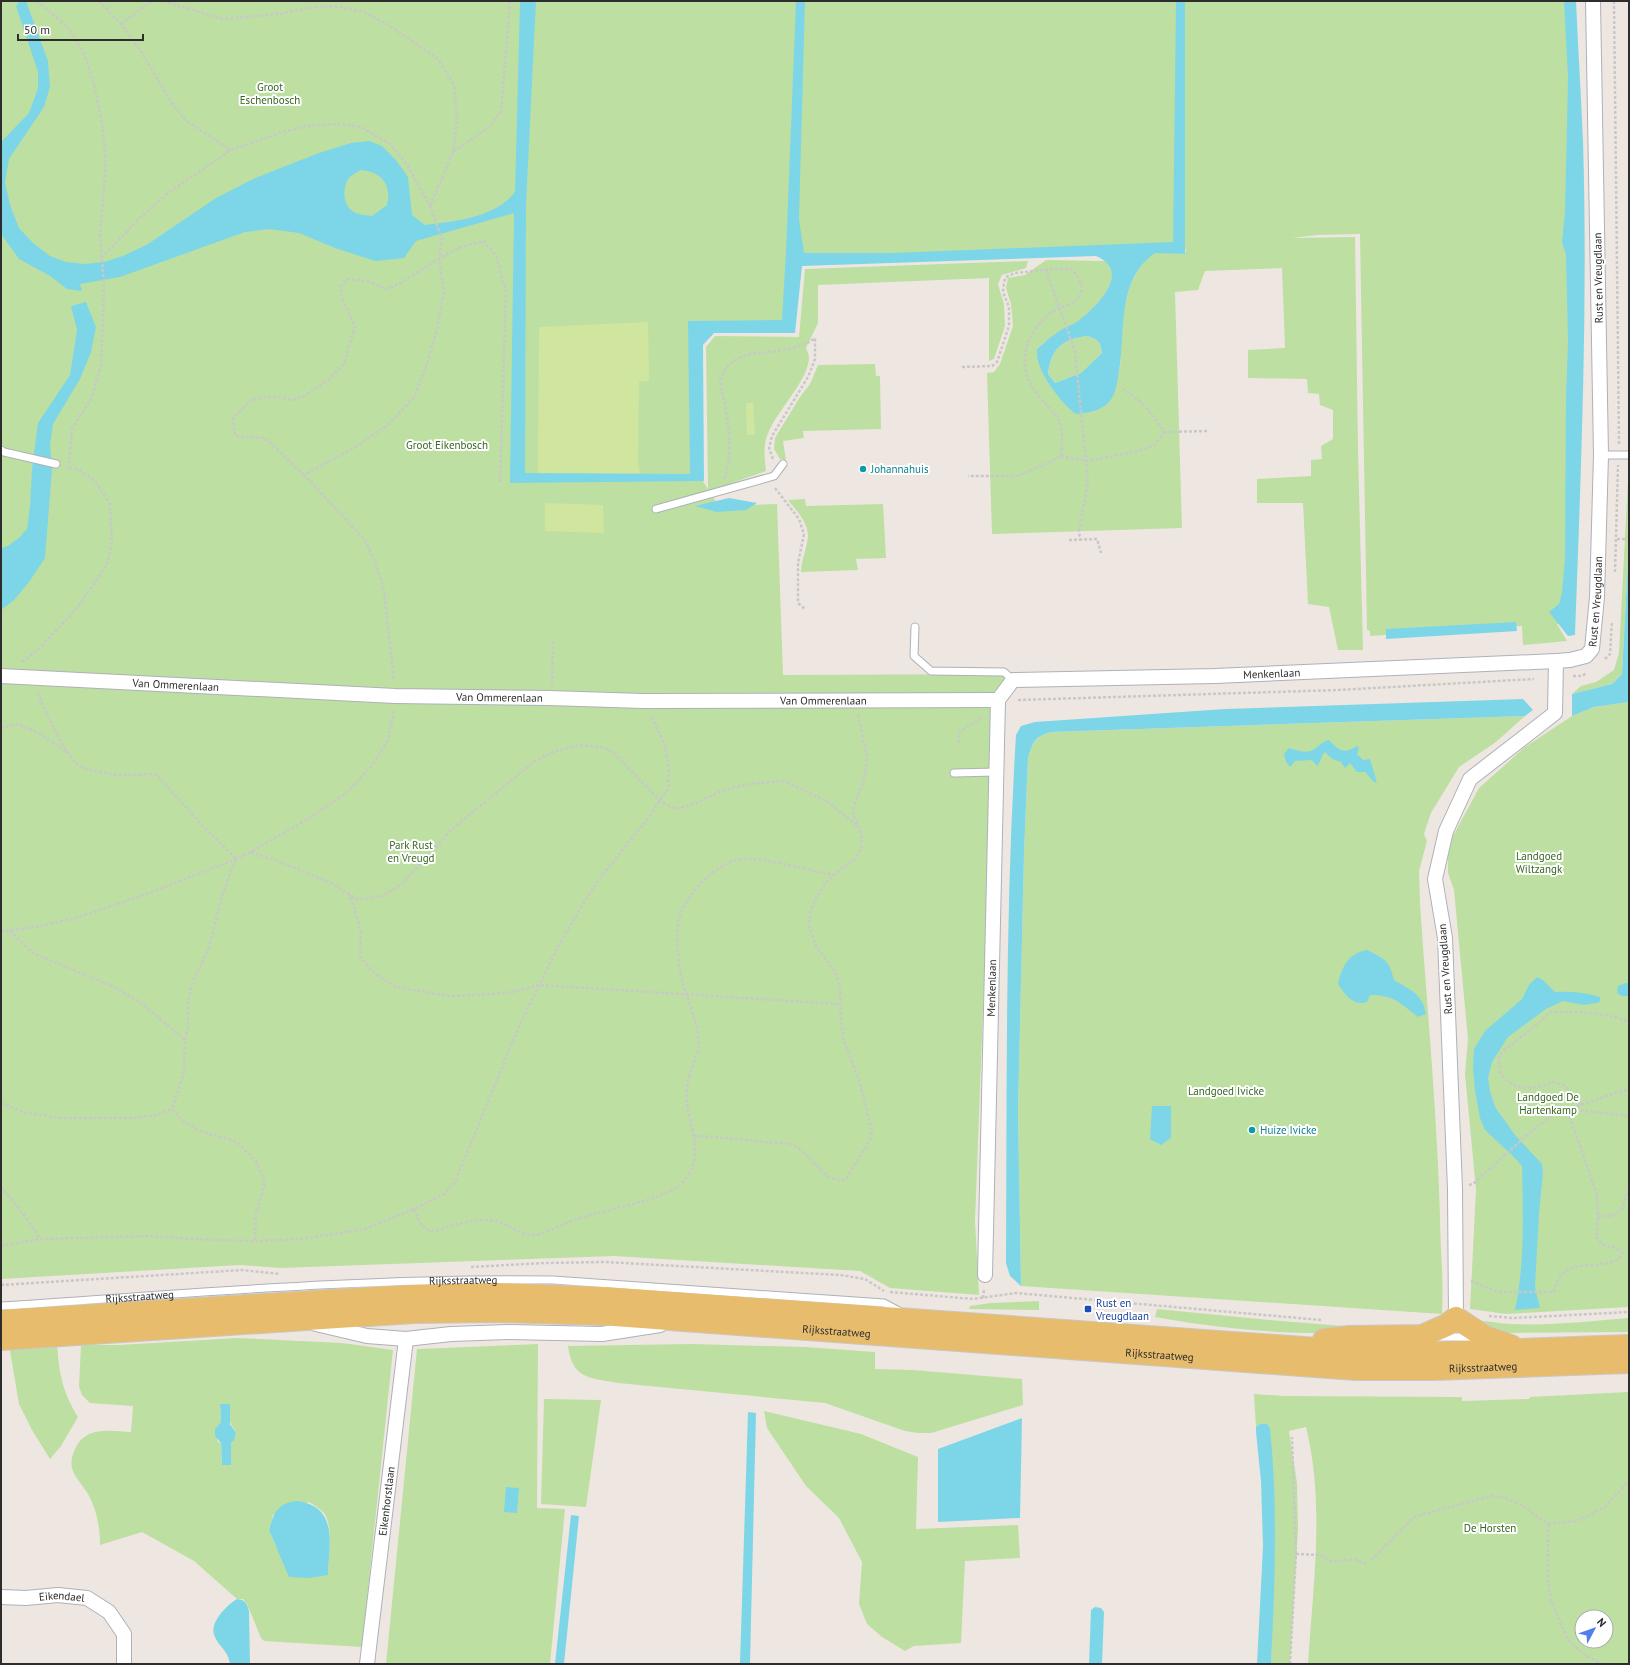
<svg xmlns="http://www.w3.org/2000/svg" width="1630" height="1665" font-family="'PT Sans',sans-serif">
<rect width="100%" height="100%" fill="#eee7e1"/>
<!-- green -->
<g fill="#bedfa2" fill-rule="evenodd">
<path d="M1,1H1570L1572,623L1557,624L1567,641L1523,645L1522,626L1370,636V631L1367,630L1360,234L1317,235L1292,238L1355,237L1358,449L1363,650H1338L1329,607L1308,604L1303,503H1257V479L1311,476V460L1322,459L1321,446L1333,439V410L1320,405L1319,394L1308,393L1307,379L1248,378V350L1285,348L1282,268L1205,271L1198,290L1175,292L1182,528L992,534L987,373L994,372L1000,364L1013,326L1011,304L1006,288L1008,278L1025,275L1046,260L1106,261C1109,266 1113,272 1112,278C1110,293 1088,316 1076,323C1061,332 1050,337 1037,349L1044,375L1057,394L1120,369C1123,328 1118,280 1155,252L1185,254L1186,249L795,259L789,328H698V474L708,489L706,347L715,336L799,337L805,269L1028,261L1026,268L1002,275L998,284L1004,304L1005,326L994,359L989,361V278L818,285V323L806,348C807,351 809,354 809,357C809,381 775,412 767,436C763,447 765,460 766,471L709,491L719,506L777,504L783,675L1004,674V689L995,690L975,1221L979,1295L890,1288L860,1271L614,1256L280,1268L240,1265L1,1279Z"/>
<path d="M1087,336C1098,339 1101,342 1102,353L1081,373L1055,383L1048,374C1051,349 1062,339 1087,336Z"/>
<polygon points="875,364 876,376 880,376 881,429 803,431 804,438 783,441 786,460 780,459 774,449 775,438 800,397 810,384 818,365"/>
<polygon points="1629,461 1629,541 1622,674 1612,684 1572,694 1581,686 1596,682 1614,670 1619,653"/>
<path d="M805,499L806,506L883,504L886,558L856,559L858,570L801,572C801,561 808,545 808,535C807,521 796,510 788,500Z"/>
<polygon points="1629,702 1629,1307 1506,1314 1470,1309 1476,1190 1465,1074 1468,1039 1454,890 1448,873 1448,857 1453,836 1479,788 1525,747 1572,716 1594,707"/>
<path d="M1525,716L1496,742L1459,767L1431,813L1424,834L1427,841L1419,871L1420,904C1427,1007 1437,1111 1440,1215C1440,1248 1444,1281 1442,1314L1021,1286L1018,1110L1024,854L1028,758C1033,742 1034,738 1051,732Z"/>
<polygon points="1039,1301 1039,1310 969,1309 970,1306 991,1303"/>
<path d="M1157,1309L1281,1321L1382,1329C1367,1330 1352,1333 1337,1333C1276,1334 1215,1328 1155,1317Z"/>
<path d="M1629,1318V1332L1496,1333L1472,1321C1486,1320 1499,1324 1512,1324C1551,1326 1590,1321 1629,1318Z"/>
<path d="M238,1338L342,1343L393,1350L362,1647L264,1641L261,1638L247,1604L243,1599H237L194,1561L142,1532L100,1545C100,1528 97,1510 88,1494C84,1487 73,1475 72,1468C70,1461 73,1453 76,1447C87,1426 111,1431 131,1432L133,1406L90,1403L82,1395L79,1387L81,1345H119ZM220,1404L236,1433L231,1443V1465H222L221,1443L218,1442L215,1429L221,1422ZM309,1502C314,1505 320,1509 324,1513C334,1527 328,1559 328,1575L276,1547L269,1530L273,1515Z"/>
<path d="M57,1343C59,1373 62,1391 78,1417L61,1446L50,1459L32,1430L19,1404L9,1345Z"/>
<polygon points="538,1344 537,1508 565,1509 550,1664 386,1664 417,1349"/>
<path d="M691,1344L805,1347L875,1352V1369L913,1370L1022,1379L1023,1405L931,1433H918L905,1431L825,1403L618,1383C590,1378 572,1379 568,1346Z"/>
<path d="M1629,1392V1664H1308C1313,1586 1325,1504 1306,1427L1289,1431L1297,1483L1298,1529L1290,1664H1271L1273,1589L1260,1424L1256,1427L1254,1394L1285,1396L1462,1397V1401L1529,1399L1530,1397ZM1582,1617H1606V1641H1582Z"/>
<polygon points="544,1399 601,1400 586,1507 541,1504"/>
<polygon points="764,1411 861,1434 918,1457 916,1529 1018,1525 1020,1558 965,1561 961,1643 914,1646 905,1651 882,1637 867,1624 859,1604 862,1562 839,1518 806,1486 767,1428"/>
</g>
<!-- pitch -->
<g fill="#d0e69f">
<polygon points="648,322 649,381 639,382 638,464 640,474 538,473 539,327"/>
<polygon points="746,403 753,403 755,435 747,435"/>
<polygon points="545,503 603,505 604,533 545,531"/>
</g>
<!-- water -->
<g fill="#7dd6e7" fill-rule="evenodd">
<path d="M20,1H26L48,61L50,87L44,107L9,159L5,182L10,205L19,228L33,243L50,256L66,262L85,264L104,262L123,256L148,244L216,198L253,179L319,153L351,143L369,141L382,146L396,160L408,177L412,215L425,225C454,222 497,217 515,192L520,1H536L526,205L525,473L690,474L688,321L782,320L786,252L796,1H805L799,219L804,253H892L1173,242L1176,1H1185V254L1155,253C1114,282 1127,335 1118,378C1116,387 1115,396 1108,403C1100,411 1087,413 1076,414C1062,404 1043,379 1038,361C1037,358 1037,353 1037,349C1046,341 1054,334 1064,328C1069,326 1074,324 1078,321C1096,307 1133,272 1096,256L802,266L795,333H714L703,345L704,481L510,483L514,213L416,241L404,258L375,261L335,248L299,233L269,229L245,232L120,277L80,284L82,291L67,289L50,276L19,259L1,234V142L29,113L38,88V72L16,6ZM361,170C382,172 392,185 387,205L372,216C365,215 357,215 351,210C343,203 343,190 347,181C350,175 356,173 361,170ZM1087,336C1098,339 1101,342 1102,353L1081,373L1055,383L1048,374C1051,349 1062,339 1087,336Z"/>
<path d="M1564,1H1576C1578,48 1581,94 1583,141C1588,305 1581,470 1575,635L1568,636L1549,612L1559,604L1562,593L1565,558L1566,396L1568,341L1566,255L1562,242L1565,212L1568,77Z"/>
<polygon points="86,302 96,327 91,352 80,379 53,424 50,445 52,469 45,558 29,582 14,600 1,610 1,548 8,546 20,537 27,529 30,507 32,469 38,423 70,375 77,330 71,306"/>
<polygon points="729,498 757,503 746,510 717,512 695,506"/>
<polygon points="1629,541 1629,702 1594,707 1572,716 1572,694 1612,684 1622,674"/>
<polygon points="1516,622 1517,631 1386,639 1386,629"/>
<path d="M1523,699L1533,710L1525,716L1051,732C1034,737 1033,742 1028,758L1024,854L1018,1110L1021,1286L1010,1276L1006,1263C1007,1087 1005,911 1016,735L1021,726L1035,722L1225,709Z"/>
<path d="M1329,740C1338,750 1344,755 1357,746L1359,748L1357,754L1363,760L1370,759L1377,783L1374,782L1365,772H1357L1350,763L1345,768L1341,762L1332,759L1325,752C1321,756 1321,762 1317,766L1312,760L1295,761L1290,767L1286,762L1284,754L1289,748C1300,751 1308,755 1317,747C1321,744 1324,741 1329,740Z"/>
<path d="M1367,950C1385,959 1389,960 1394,980C1409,989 1423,994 1426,1014L1418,1017C1400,1003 1394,995 1370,995L1367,1002C1353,1006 1346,996 1338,984C1342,966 1348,954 1367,950Z"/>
<path d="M1537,977L1543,980L1555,992C1570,991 1585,992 1600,997V1001L1597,1003L1584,1005L1563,1001L1546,1009L1508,1037L1492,1062L1488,1078L1490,1091L1495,1107L1515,1135L1542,1164L1543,1173L1539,1213L1535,1287L1540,1308L1515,1310C1525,1263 1523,1214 1522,1166L1515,1158L1485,1130L1480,1118L1475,1091L1473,1068L1474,1049L1485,1031L1522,999L1529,985Z"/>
<polygon points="1626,983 1629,983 1629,996 1622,996 1617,993 1618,986"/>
<polygon points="1152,1106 1171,1106 1171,1138 1161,1145 1150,1139"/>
<polygon points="220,1404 230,1404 230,1424 236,1433 234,1440 231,1443 231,1465 222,1465 221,1443 215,1436 215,1429 221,1422"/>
<polygon points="748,1412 756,1413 750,1664 740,1664"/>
<polygon points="1022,1418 1020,1518 938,1522 938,1449"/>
<path d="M1260,1424H1267L1270,1428C1278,1507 1275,1585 1271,1664H1257L1263,1546L1261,1481L1256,1432V1427Z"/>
<polygon points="506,1487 519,1488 517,1513 504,1512"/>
<path d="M297,1501C339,1507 329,1543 328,1575L309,1578L289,1577L269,1530C274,1512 278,1503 297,1501Z"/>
<polygon points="571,1515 579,1516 564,1664 555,1664"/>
<path d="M237,1599C246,1600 247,1604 249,1611L250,1664H230C228,1650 220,1648 215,1637C208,1623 227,1605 237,1599Z"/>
<polygon points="1095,1607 1101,1608 1104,1612 1102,1664 1089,1664 1091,1610"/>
</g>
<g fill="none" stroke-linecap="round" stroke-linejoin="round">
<defs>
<g id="lane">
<polyline points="1,450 4,452 56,464"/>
<polyline points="1601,455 1629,455"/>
<polyline points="656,509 774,476 783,464"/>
<polyline points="915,627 914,656 931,671 1004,672 1013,680"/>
<polyline points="954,773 996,772"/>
<path id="s1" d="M1,1306C185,1294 369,1277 553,1280L884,1303L901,1312"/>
<polyline points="1437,1337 1474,1337"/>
</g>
<g id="street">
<path id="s2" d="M1,676L395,696L549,698L643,701L998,700"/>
<path id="s3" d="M985,1275L998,700L1013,680L1215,676L1556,661L1570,660L1586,656L1592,649L1597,597L1601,455L1593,1"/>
<polyline points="1456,1318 1455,1189 1445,938 1435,879 1446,831 1470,779 1555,713 1556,661"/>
<polyline points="316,1324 367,1336 406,1339 451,1334 508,1332 602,1334 660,1325"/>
<path id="s4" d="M1,1597L26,1598L58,1595L87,1598L109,1612L124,1634V1664"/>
<path id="s5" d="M367,1664L406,1339"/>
</g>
<g id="primary">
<polyline points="1,1321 409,1296 495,1294 604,1298 1360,1352 1437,1353 1629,1346"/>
<path id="s6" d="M1,1339L414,1312L495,1311L601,1314L1356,1369H1434L1629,1362"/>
<polyline points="1324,1340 1349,1337 1422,1336 1447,1325 1456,1318 1485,1337 1511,1346"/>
</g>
</defs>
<!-- lane casing -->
<use href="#lane" stroke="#aeb1b8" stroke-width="9"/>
<!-- street casing -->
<use href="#street" stroke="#aeb1b8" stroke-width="16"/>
<!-- primary casing -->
<use href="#primary" stroke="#c8c8c8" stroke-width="24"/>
<!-- path -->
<g stroke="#c8c8c8" stroke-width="2.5" stroke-dasharray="3 2" stroke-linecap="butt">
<polyline points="37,1 68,27 84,53 94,84 102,122 106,160 100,234 104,287 101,366 91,399 72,428 69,463"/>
<polyline points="99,1 121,24 140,50 172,103 186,121 231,150"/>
<polyline points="163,1 222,19 279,14 309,8 334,6 363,12 389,25 438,59 454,85 457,119 453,152"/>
<polyline points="1614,1 1619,444"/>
<polyline points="121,24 152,1"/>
<polyline points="430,206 453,152 488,128 501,112 510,1"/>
<polyline points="101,258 140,218 168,193 231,150 286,131 308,126 338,124 361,127 389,143 406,163 430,206 442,239 439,259 444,291 437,329 428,361 415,396 389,424 352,449 304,475 365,540 375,562 384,590 394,681"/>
<polyline points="1046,270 1075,352 1088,482 1079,531 1080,539"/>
<path d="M962,367L992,366L997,362L1009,326V307L1003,292L1004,282L1006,277L1015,273L1053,269H1071C1081,277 1087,293 1074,302C1067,306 1058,308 1052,312C1042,318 1028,338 1026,349C1021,371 1030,388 1045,403C1049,408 1054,412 1057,417C1064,428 1062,444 1061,456L1043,465L1017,476H968"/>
<polyline points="1164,432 1209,431"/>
<path d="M1061,456L1087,461L1138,451L1155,445L1164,432C1153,414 1141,400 1123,389"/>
<polyline points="773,459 769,448 772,436 808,377 815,359 815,338"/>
<path d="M304,475L265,438L235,436L233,418L251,400L272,396L292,400L306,395L328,380L344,364L355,327L342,299L341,286L347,279L368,281L386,289C414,279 435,257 462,247C469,245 477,243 484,241L496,256L506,292L500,482"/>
<path d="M724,479C736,447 726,412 720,380C722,376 724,370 727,367C741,352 759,354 776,351C790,349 803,346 814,339"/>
<polyline points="775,488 799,519 804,534 798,563 798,603 805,609"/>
<polyline points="1617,539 1629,539"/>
<polyline points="1069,540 1097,539 1101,553"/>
<polyline points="1615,572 1618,465"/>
<polyline points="1605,659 1610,654 1612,621"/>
<polyline points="22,662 38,650 78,607 106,566 112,544 110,504 95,481 79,470 66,467"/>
<polyline points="1573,676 1582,676 1587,673"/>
<polyline points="552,684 553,642"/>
<path d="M38,693C44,709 67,760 81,767C87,770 110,774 117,775C131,776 144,773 157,775L198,821L236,859L229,876L221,900L209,947L192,984L188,1002V1026L185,1040L184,1072L172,1109L182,1120L200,1131L237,1142L256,1161L265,1183L256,1213L255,1241"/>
<polyline points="1018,700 1338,690 1534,679"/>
<polyline points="1,728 17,724 39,733 67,752"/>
<polyline points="959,743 959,732 982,717"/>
<polyline points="251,852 280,862 331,883 359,900 382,896 402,884 451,830 535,761 558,750 582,745 605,748 615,754 661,802 676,809 694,804 721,791 749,784 784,781 828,802 859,827"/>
<polyline points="348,893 354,906 361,933 360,956 368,966 377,975 396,987 449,996 479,995 512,992 539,985 839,1004"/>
<polyline points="1,931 35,927 76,918 144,895 236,859 251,852 309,818 345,794 371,767 388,740 394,710"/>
<polyline points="10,931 33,953 114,987 140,1002 185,1040"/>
<polyline points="1,1103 23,1112 60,1118 134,1118 156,1115 172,1109"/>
<path d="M1582,1104L1565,1086L1554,1082C1540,1087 1524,1092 1510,1083C1500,1077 1494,1061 1503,1051C1506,1048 1511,1045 1515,1042C1527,1032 1540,1023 1550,1012C1570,1011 1613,1012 1629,1023"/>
<path d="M695,1136C719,1137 742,1139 766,1142C774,1143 783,1142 791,1144C809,1151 826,1187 846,1179L870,1140L872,1130L859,1080L844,1041L841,1022L840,986L835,972L816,946L809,926L810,914L815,900L824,885L834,875L855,859L861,848L862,836L854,816L853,809L864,779L867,757L858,715"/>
<polyline points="1469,1185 1473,1184 1526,1136 1551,1116 1609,1095 1629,1089"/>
<polyline points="1,1187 24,1215 40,1239"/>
<path d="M414,1209L421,1225L431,1232C448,1227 478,1216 495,1221C508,1224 521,1236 535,1235C547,1233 558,1226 569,1222C600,1210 633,1207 663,1194C667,1192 673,1190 676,1188C707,1164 692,1134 687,1104C684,1087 691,1073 695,1058C697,1054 699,1049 699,1044C698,1019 684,995 680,970C678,955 676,939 678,923C683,896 719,857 748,859C777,860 806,870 834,875"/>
<polyline points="1598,1216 1613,1216 1623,1207 1629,1187"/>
<polyline points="1,1246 40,1239 149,1236 215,1240 255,1241 301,1239 365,1229 414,1209 444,1194 455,1182 520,1024 559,945 580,909 600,878 645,822 668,789 669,768 664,743 651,716"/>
<polyline points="471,1267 544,1263 606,1262 767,1271 840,1275 865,1279 884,1291"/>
<path d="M1471,1281L1498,1292H1554C1562,1253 1597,1273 1620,1258L1622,1253L1616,1248L1603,1245L1596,1237L1598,1216L1597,1195L1567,1109L1629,1116"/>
<polyline points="1,1285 242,1270 280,1274"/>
<polyline points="890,1292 973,1299 1016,1293 1321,1320"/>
<polyline points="983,1298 984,1289"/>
<polyline points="1489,1316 1513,1318 1629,1312"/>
<polyline points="1548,1524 1548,1580 1551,1601 1568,1640 1582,1653 1602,1664"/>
<polyline points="1296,1554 1320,1555 1332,1562 1353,1559 1367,1564"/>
<polyline points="1371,1560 1413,1518 1423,1514 1492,1496 1506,1498 1523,1506 1548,1524 1577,1521 1605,1507 1629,1481"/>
<polyline points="1290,1664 1296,1554 1292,1437"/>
</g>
<!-- lane -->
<use href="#lane" stroke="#fff" stroke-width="7"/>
<!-- street -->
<use href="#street" stroke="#fff" stroke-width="14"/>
<!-- primary -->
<use href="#primary" stroke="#e7bd6d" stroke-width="22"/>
</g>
<!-- markers -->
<g fill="#0f9aa8" stroke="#fff" stroke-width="1.5">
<circle cx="863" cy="469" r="4"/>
<circle cx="1252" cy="1130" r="4"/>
</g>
<rect fill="#1a4fb4" stroke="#fff" stroke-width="1.5" x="1084" y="1305" width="8" height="8" rx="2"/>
<g text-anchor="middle" stroke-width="4" stroke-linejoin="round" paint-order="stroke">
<!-- park labels -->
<g font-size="11" fill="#376721" stroke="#fff">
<text x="270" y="91">Groot<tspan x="270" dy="13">Eschenbosch</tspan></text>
<text x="447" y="449">Groot Eikenbosch</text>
<text x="411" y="849">Park Rust<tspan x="411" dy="13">en Vreugd</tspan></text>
<text x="1539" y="860">Landgoed<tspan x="1539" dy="13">Wiltzangk</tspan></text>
<text x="1226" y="1095">Landgoed Ivicke</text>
<text x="1548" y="1101">Landgoed De<tspan x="1548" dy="13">Hartenkamp</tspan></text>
<text x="1490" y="1532">De Horsten</text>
</g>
<!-- street labels -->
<g font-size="11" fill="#2d2d2d" stroke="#fff">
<text transform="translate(1598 278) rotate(-91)" y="4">Rust en Vreugdlaan</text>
<text dy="4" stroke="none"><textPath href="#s3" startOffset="1231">Rust en Vreugdlaan</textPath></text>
<text dy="4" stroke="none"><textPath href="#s3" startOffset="859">Menkenlaan</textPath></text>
<text dy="4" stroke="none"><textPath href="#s2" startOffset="175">Van Ommerenlaan</textPath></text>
<text dy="4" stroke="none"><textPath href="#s2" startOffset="499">Van Ommerenlaan</textPath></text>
<text dy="4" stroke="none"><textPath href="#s2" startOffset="823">Van Ommerenlaan</textPath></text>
<text transform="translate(1445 969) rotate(-94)" y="4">Rust en Vreugdlaan</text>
<text dy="4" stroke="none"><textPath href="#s3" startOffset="287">Menkenlaan</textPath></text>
<text dy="4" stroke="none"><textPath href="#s1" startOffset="463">Rijksstraatweg</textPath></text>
<text dy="4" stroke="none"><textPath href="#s1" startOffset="139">Rijksstraatweg</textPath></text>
<text dy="4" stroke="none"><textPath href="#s6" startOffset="837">Rijksstraatweg</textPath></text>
<text dy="4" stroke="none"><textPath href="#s6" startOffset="1161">Rijksstraatweg</textPath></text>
<text dy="4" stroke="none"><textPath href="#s6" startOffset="1485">Rijksstraatweg</textPath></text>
<text dy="4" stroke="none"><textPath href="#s5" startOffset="164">Eikenhorstlaan</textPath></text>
<text dy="4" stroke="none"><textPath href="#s4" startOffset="61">Eikendael</textPath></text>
</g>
<!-- culture labels -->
<g font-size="11" fill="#0d838f" stroke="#fff" text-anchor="start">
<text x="871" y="473">Johannahuis</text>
<text x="1260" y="1134">Huize Ivicke</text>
</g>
<!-- transit labels -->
<g font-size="11" fill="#164399" stroke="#fff" text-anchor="start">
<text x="1096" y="1307">Rust en<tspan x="1096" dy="13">Vreugdlaan</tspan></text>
</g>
</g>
<!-- border -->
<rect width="1630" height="1665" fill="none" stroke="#2d2d2d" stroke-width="4"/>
<!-- north arrow -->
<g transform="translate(1594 1629) rotate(49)"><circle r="19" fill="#ffffff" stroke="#ababab"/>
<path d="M0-3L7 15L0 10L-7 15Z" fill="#4f7eed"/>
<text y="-6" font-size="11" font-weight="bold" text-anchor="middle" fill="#2d2d2d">N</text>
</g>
<!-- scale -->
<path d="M18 34v6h125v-6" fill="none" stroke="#2d2d2d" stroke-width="2"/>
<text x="24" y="34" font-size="12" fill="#2d2d2d" stroke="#ffffff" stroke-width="3" paint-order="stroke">50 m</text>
</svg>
